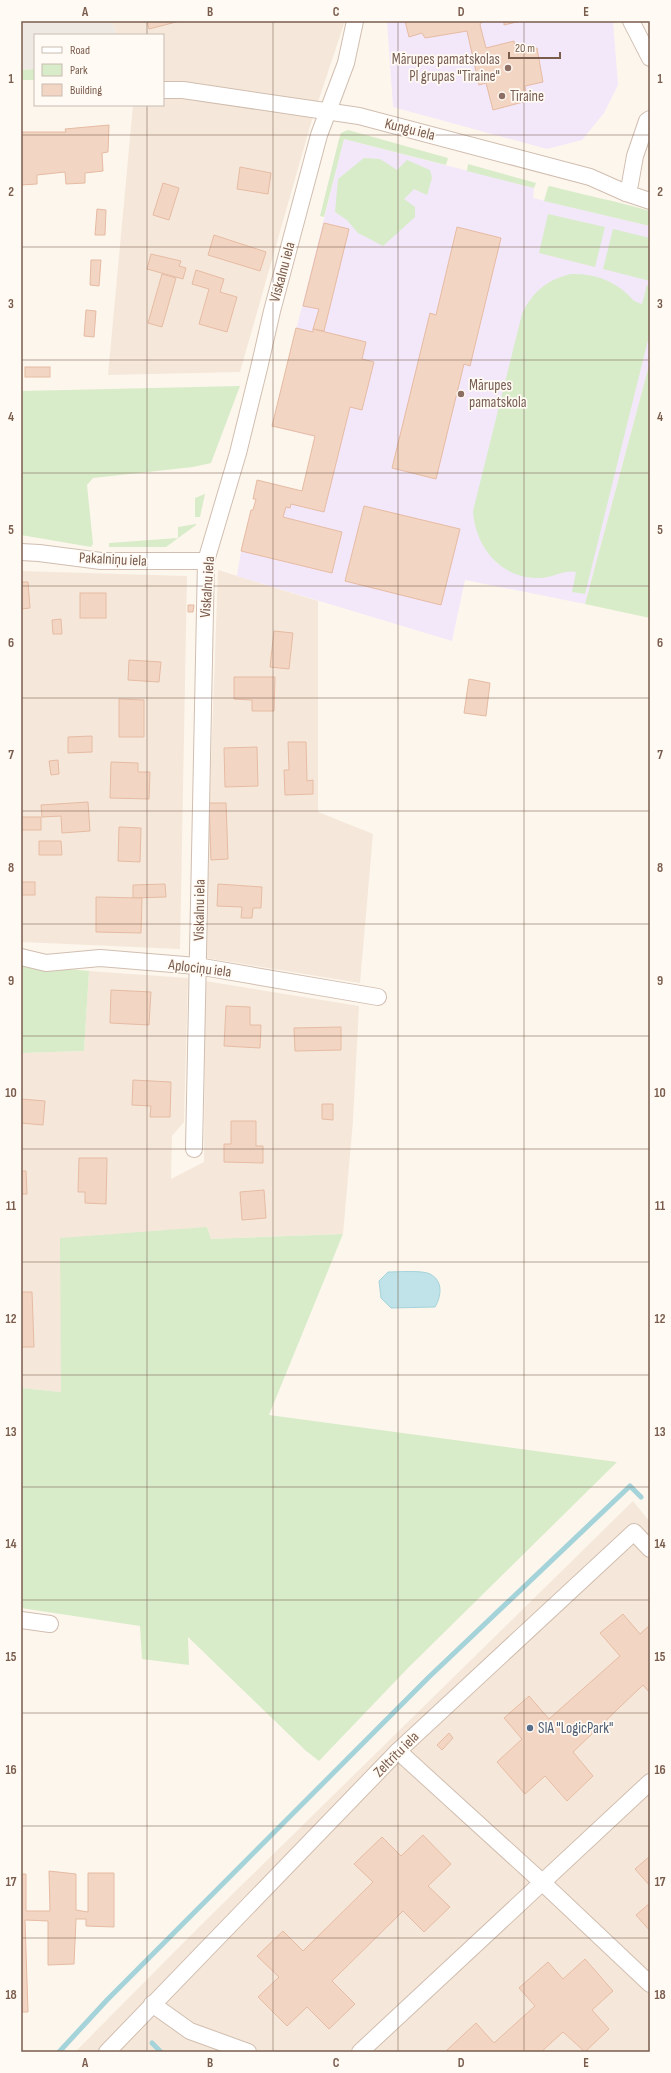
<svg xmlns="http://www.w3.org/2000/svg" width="671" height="2073" font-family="'Sofia Sans Condensed',sans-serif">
<rect width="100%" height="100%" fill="#fdf6ec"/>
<!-- residential -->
<g fill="#f5e8da">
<polygon points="112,21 345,21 311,123 240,372 108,375 133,105 163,105 163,35 117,35"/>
<polygon points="218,570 318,601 318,812 373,834 360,983 206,958 210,793"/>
<polygon points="21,571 187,576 180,949 21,942"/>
<polygon points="89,971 188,978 184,1122 172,1136 171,1179 204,1162 205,981 359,1006 353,1121 343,1234 211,1239 207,1227 61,1392 21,1388 21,1053 84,1051"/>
<polygon points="633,1501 650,1522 650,2052 75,2052 199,1927"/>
</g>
<!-- industrial -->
<polygon fill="#efe9e4" points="21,21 112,21 117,35 35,35 35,69 21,70"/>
<!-- education -->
<g fill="#f3e8fa">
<polygon points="387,21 613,21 618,85 604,113 582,140 547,149 393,107"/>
<polygon points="344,139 534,188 533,198 650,226 650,362 585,604 465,580 452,641 237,576 241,551 251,510 253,510 256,500 253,499 257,480 302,491 315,437 272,426"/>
</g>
<!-- green -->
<g fill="#d8ecc9">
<polygon points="35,69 35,80 21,80 21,70"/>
<polygon points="348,130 448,158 446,165 344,139 324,217 320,216 339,139 341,133"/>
<polygon points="364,158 380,159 397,170 407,160 430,170 432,178 427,195 414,189 404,199 415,207 415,217 383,246 358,233 347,220 335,212 338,179"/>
<polygon points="468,164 536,183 534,188 467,171"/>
<path d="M550,186C583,195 617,201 650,211V226L544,201L548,187Z"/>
<polygon points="548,214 605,227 595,267 539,253"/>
<polygon points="613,229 650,238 650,281 603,269"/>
<path d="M571,274C591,273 610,279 625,292C631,297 633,302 642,304L647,285H650L649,336L585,594L572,592L576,572C565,569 552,578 540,578C501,579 475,547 473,511L522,314C532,292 548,279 571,274Z"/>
<polygon points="650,362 650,618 585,604"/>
<polygon points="240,386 211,463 193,467 93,478 87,485 93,544 91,547 21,535 21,391"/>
<polygon points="205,494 200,517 195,517 195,498"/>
<polygon points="196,524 196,525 166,547 109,547 109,543 178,538 178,527"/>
<polygon points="21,964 89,971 84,1051 21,1053"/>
<polygon points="207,1227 211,1239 343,1234 269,1415 617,1462 407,1669 319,1761 305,1750 188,1637 189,1665 142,1659 140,1626 21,1608 21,1388 61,1392 60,1238"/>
</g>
<!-- water -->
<path fill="#bfe3e8" stroke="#a5d3da" d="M388,1272C397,1272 423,1270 430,1274C444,1281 441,1297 435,1307L391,1308L381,1298L379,1281Z"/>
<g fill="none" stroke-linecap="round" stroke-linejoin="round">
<!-- stream -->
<g stroke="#a5d3da" stroke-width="5">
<polyline points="152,2043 161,2052"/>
<polyline points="59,2052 107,2000 429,1677 630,1486 641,1497"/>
</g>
</g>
<!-- building -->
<g fill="#f3d5c3" stroke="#e6bba3">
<polygon points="147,21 180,21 149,29"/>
<polygon points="405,21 482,21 480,25 486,48 514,41 517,54 537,48 543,82 525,86 527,101 493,110 486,83 479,85 467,31 425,38 422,33 409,37"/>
<polygon points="504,21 521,21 504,25"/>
<polygon points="109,125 108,152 102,153 103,171 85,173 85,183 66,184 65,172 37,175 37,184 21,185 21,132 66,132 65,129"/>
<polygon points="240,167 271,173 268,194 237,189"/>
<polygon points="163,183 179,188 169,220 153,215"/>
<polygon points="97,209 106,210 105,235 95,235"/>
<polygon points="324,223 349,229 324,331 313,329 319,309 303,306"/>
<polygon points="457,227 501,238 470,366 464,364 436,479 392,468 430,313 436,315"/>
<polygon points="214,235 266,252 260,271 208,255"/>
<polygon points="151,254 181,261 179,266 186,268 183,279 147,269"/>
<polygon points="91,260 101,260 99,286 90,285"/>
<polygon points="196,270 224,279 220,292 237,297 227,332 199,324 209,289 192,284"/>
<polygon points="162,274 176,278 162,327 148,323"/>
<polygon points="86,310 96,311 94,337 84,336"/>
<polygon points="296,328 313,332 313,329 366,342 362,359 374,362 362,410 350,407 324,512 291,504 290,508 286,507 283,517 342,532 332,573 241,551 251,510 253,510 256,499 253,499 257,480 302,491 315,436 272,426"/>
<rect x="25" y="367" width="25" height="10"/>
<polygon points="364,506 460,529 441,605 345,581"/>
<polygon points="21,582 28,582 30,608 21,609"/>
<rect x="80" y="593" width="26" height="25"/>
<polygon points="188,605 194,605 193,612 188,612"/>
<polygon points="61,619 62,634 53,634 52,620"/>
<polygon points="274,631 293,633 289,669 270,667"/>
<polygon points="129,660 161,662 159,682 128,680"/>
<polygon points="234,677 275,677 274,711 252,711 252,700 234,699"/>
<polygon points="469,679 490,683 486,716 464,713"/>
<polygon points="119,699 144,700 144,737 119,737"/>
<polygon points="92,736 92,752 68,753 68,737"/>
<polygon points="288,742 306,742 307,781 313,780 313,794 285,795 284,770 289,770"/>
<polygon points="257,747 258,786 225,787 224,748"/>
<polygon points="58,760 59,774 51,775 49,761"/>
<polygon points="111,762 138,763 138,772 150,772 149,799 110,798"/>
<polygon points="88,802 90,831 62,833 61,816 42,817 41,805"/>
<polygon points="209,803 226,803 228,859 211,860"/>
<rect x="21" y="817" width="20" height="13"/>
<polygon points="119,827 141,828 140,862 118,861"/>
<polygon points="39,841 61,841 62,855 39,855"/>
<rect x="21" y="882" width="14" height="13"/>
<polygon points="165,884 166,897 133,898 133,885"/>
<polygon points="218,884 262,887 261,908 253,908 252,918 241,918 242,907 217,906"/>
<polygon points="96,897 142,898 141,933 96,932"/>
<polygon points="111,990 151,992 149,1025 110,1023"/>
<polygon points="226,1006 250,1007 250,1025 261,1025 260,1048 224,1046"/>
<polygon points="341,1027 341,1050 295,1051 294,1028"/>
<polygon points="133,1080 171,1082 170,1117 150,1117 151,1106 132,1105"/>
<polygon points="21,1099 45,1101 43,1125 21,1123"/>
<polygon points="322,1104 333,1104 333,1120 322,1119"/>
<polygon points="231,1121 256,1121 256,1146 263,1146 263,1163 224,1162 224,1144 231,1144"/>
<polygon points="79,1158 107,1158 106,1204 85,1203 85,1192 78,1192"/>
<polygon points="21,1171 26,1171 27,1194 21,1194"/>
<polygon points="264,1190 266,1218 242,1220 240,1192"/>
<polygon points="21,1292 32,1292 34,1347 21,1347"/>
<polygon points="623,1614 640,1634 650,1625 650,1693 643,1685 573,1752 593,1776 567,1801 545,1776 525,1794 497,1762 522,1739 504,1718 529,1696 549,1719 620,1656 600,1633"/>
<polygon points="449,1733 453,1738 442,1750 437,1745"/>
<polygon points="423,1835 451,1864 428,1886 450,1907 424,1932 403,1911 335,1978 332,1981 355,2004 329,2029 307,2007 287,2026 258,1997 279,1977 257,1956 283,1931 303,1951 373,1882 354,1864 382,1837 401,1856"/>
<polygon points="650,1856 650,1886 635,1869"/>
<polygon points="49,1871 76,1874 76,1910 88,1912 88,1873 114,1873 114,1927 86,1926 86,1919 76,1919 74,1964 48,1965 48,1921 25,1920 28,2012 21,2012 21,1874 26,1874 26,1911 50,1911"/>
<polygon points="650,1903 650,1931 636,1915"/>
<polygon points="585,1959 613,1991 592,2010 609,2029 585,2052 563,2032 541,2052 448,2052 447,2050 476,2023 494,2043 535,2006 519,1988 548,1962 563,1979"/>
</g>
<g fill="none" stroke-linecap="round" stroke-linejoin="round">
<defs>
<g id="minor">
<polyline points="631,21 650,58"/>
<polyline points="163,90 183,90 359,116 590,177 626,193 650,201"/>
<polyline points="626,193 630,184 635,156 647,121 650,119"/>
<polyline points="21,552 39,553 101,561 206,561"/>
<polyline points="21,957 46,963 100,958 197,966 378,997"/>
<polyline points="194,1149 206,561 238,453 259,368 272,311 319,135 346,63 355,21"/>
<polyline points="21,1620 50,1624"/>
<polyline points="398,1751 543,1883 650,1984"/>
<polyline points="152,2004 190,2031 248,2052"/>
<polyline points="107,2052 398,1751 634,1532 650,1549"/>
<polyline points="360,2052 650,1782"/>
</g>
</defs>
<!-- minor casing -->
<use href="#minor" stroke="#d1beb0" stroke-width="18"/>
<!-- minor -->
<use href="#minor" stroke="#fff" stroke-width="16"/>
</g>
<!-- grid -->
<path fill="none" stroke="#7a5c4d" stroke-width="1" stroke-opacity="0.55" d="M147,21V35M273,21V2052M398,21V2052M524,21V2052M147,105V2052M21,135H650M21,247H650M21,360H650M21,473H650M21,586H650M21,698H650M21,811H650M21,924H650M21,1036H650M21,1149H650M21,1262H650M21,1375H650M21,1487H650M21,1600H650M21,1713H650M21,1826H650M21,1938H650"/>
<!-- markers -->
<g fill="#8d6e63" stroke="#fffaf3" stroke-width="1.5">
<circle cx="508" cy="68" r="4"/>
<circle cx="502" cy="96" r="4"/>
<circle cx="461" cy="394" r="4"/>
</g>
<circle fill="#5c6f8a" stroke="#fffaf3" stroke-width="1.5" cx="530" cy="1728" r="4"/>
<g text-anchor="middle" stroke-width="3.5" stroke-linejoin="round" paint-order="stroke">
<!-- education labels -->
<g font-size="15" fill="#785e54" stroke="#fffaf3" text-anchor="start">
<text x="500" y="64" text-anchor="end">Mārupes pamatskolas<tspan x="500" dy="17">PI grupas "Tīraine"</tspan></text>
<text x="510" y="101">Tīraine</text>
<text x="469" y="390">Mārupes<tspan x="469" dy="17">pamatskola</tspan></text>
</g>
<!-- street labels -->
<g font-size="15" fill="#7a5c4d" stroke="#fffaf3">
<text transform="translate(410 129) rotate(14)" y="5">Kungu iela</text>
<text transform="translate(282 272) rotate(-75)" y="5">Viskalnu iela</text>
<text transform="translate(113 559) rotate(3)" y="5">Pakalniņu iela</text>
<text transform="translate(207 587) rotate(-86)" y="5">Viskalnu iela</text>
<text transform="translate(199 910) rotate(-89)" y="5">Viskalnu iela</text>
<text transform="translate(200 968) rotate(7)" y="5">Aplociņu iela</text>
<text transform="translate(396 1754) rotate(-45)" y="5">Zeltrītu iela</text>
</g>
<!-- service labels -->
<g font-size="15" fill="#4e5e75" stroke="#fffaf3" text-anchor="start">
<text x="538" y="1733">SIA "LogicPark"</text>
</g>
</g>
<!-- border -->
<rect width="671" height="2073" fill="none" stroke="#fffaf3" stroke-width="44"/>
<!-- legend -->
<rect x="34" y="34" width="130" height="72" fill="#fffaf3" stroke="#cabbb1"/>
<rect x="42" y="47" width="20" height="6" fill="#ffffff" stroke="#cabbb1"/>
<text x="70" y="54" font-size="12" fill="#7a5c4d">Road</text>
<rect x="42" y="64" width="20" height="12" fill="#d8ecc9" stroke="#cabbb1"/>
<text x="70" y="74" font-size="12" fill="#7a5c4d">Park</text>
<rect x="42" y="84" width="20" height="12" fill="#f3d5c3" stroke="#cabbb1"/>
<text x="70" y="94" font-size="12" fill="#7a5c4d">Building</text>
<!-- scale -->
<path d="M509 52v6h51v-6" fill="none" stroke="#7a5c4d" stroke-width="2"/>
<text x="515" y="52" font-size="12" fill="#7a5c4d" stroke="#fffaf3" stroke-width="3" paint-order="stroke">20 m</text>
<rect x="22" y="22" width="627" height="2029" fill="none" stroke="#7a5c4d" stroke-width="1.5"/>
<g font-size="13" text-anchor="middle" font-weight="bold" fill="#7a5c4d">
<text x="85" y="16">A</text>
<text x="210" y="16">B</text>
<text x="336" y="16">C</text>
<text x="461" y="16">D</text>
<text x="586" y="16">E</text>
<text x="11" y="83">1</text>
<text x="660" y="83">1</text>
<text x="11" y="196">2</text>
<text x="660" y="196">2</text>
<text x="11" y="308">3</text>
<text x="660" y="308">3</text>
<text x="11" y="421">4</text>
<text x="660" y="421">4</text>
<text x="11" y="534">5</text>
<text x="660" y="534">5</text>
<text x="11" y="647">6</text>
<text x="660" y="647">6</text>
<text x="11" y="759">7</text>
<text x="660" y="759">7</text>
<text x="11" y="872">8</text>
<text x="660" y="872">8</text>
<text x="11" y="985">9</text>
<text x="660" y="985">9</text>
<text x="11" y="1097">10</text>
<text x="660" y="1097">10</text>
<text x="11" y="1210">11</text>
<text x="660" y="1210">11</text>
<text x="11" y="1323">12</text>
<text x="660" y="1323">12</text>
<text x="11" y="1436">13</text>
<text x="660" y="1436">13</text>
<text x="11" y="1548">14</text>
<text x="660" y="1548">14</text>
<text x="11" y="1661">15</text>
<text x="660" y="1661">15</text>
<text x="11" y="1774">16</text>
<text x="660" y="1774">16</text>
<text x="11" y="1886">17</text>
<text x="660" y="1886">17</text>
<text x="11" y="1999">18</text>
<text x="660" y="1999">18</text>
<text x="85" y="2067">A</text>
<text x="210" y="2067">B</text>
<text x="336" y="2067">C</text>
<text x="461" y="2067">D</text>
<text x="586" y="2067">E</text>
</g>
</svg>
